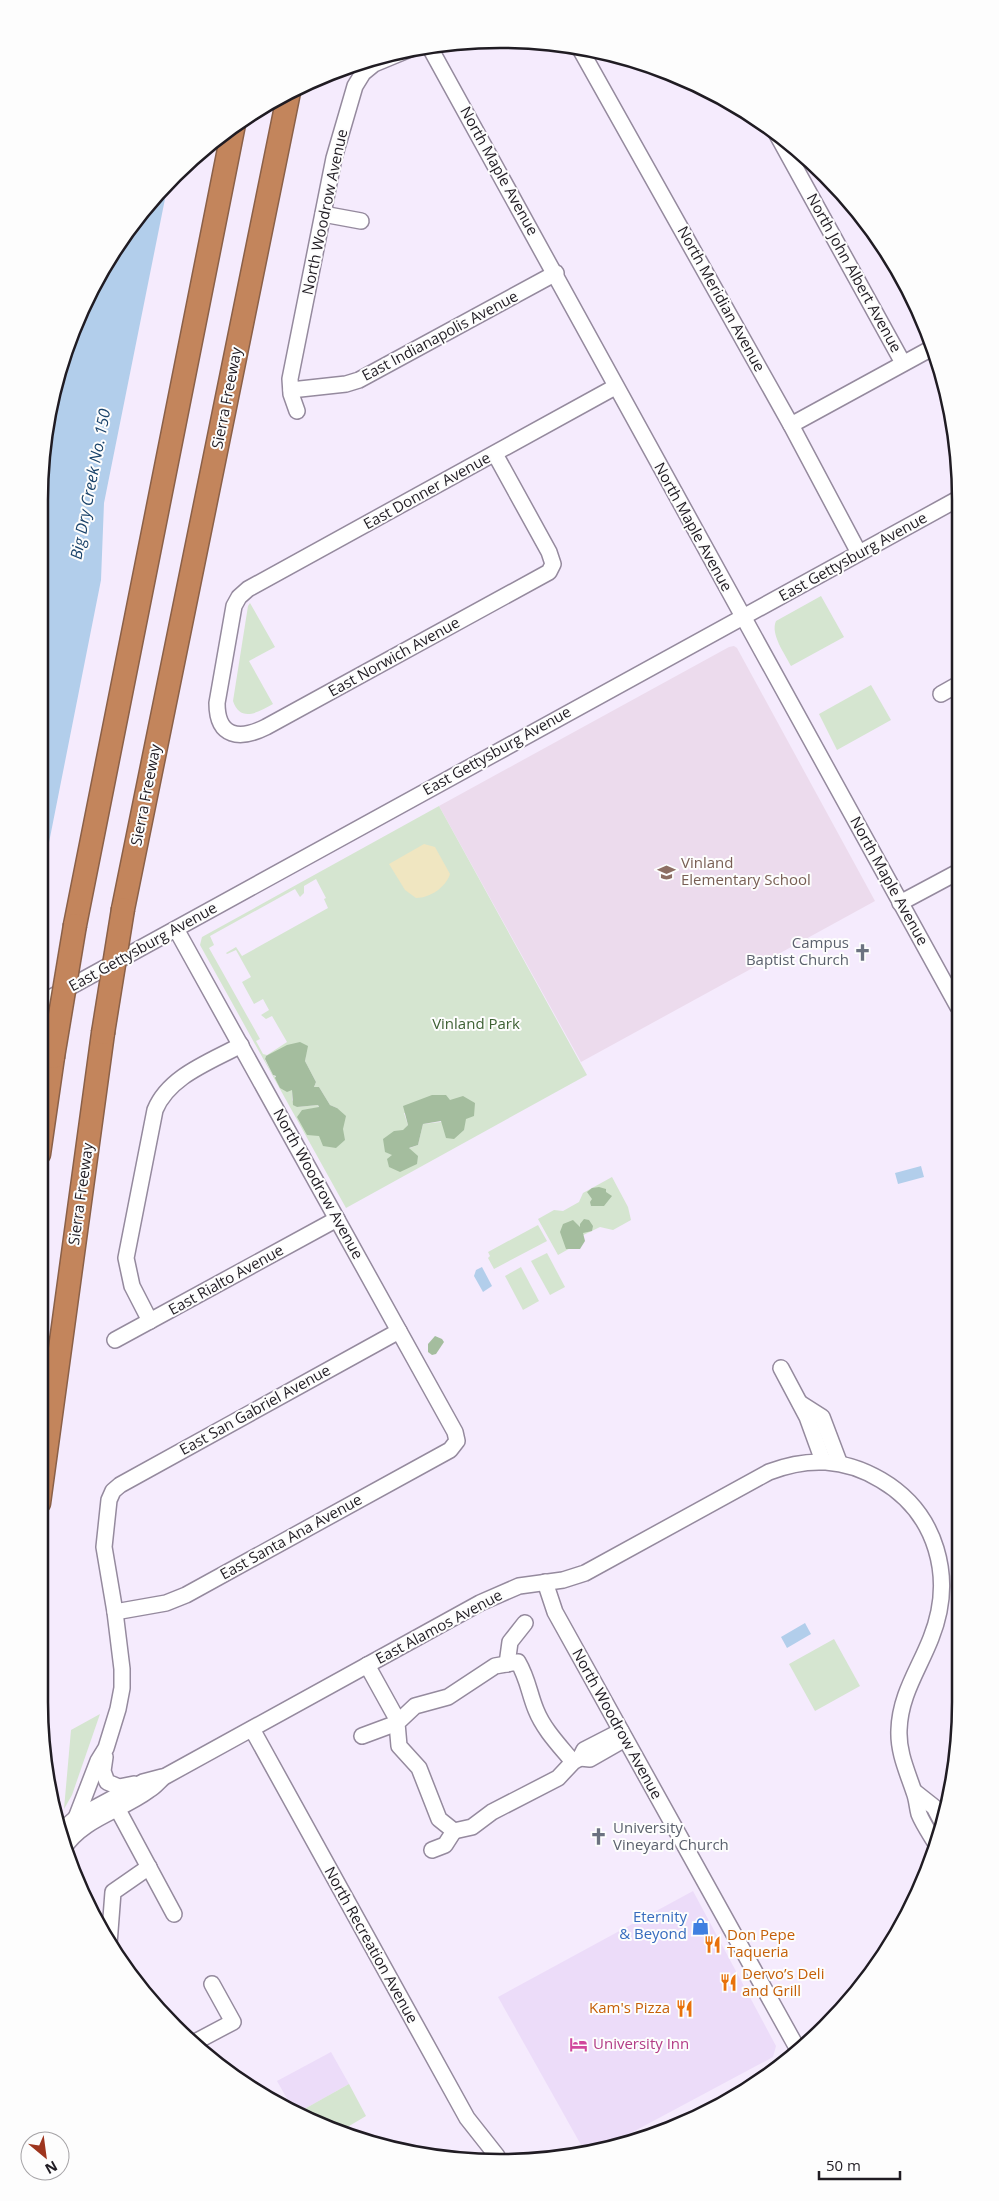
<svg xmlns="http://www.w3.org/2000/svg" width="999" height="2201" font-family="'Open Sans',sans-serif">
<rect width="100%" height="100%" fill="#f5ebfd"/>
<!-- built -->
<g fill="#ecdcf9">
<polygon points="693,1891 776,2046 773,2057 601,2149 585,2152 498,1997"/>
<polygon points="331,2052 349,2084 299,2112 293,2109 277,2081"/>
</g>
<!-- education -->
<polygon fill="#ecdbed" points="734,646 737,648 875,901 581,1062 439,806 729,647"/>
<!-- green -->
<g fill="#d5e5d0" fill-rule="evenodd">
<path d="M821,596L844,637L791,666C785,654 770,634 776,621Z"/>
<path d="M250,603L275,647L249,661L273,704C259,712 240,723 233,701L248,606Z"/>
<polygon points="871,685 891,720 837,750 819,714"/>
<path d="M439,806L587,1075L346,1208L200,945L202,937ZM316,879L326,898L324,899L328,908L242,956L236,947L226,953L227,954L236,950L251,977L242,982L254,1004L263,999L269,1010L261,1015L266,1019L272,1016L287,1042L267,1055L263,1054L256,1041L260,1039L209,948L214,945L210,936L295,889L300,897L304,893V886ZM307,1046L305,1061L316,1082L314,1087H319L330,1105L337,1108L302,1110L319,1108L318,1105L297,1107L292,1100V1090L273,1075L265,1060L266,1056ZM404,1113L466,1119L423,1124L418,1145L392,1155L403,1131L408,1125Z"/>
<polygon points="612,1177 628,1207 631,1220 613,1230 600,1227 571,1241 574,1246 558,1255 538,1219 554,1210 563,1211 579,1202 583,1193"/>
<polygon points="538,1225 547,1241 494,1269 488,1258 490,1256 488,1252"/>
<polygon points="547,1253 565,1287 550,1295 531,1261"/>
<polygon points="521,1267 539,1301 523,1310 505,1276"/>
<polygon points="834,1639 860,1686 815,1711 789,1664"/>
<polygon points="100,1714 72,1795 64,1809 71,1730"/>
<polygon points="349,2084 366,2116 344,2129 299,2112"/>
</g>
<!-- forest -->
<g fill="#a4bd9e">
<polygon points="300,1042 308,1046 305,1061 316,1082 314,1087 319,1087 330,1105 337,1108 346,1116 343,1129 345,1140 336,1148 323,1146 319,1136 307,1135 297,1117 302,1110 319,1107 318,1105 297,1107 293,1105 292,1090 287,1092 280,1088 275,1078 276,1076 273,1075 265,1059 266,1056 287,1045"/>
<polygon points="432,1095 446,1095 450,1100 463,1096 475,1103 474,1116 466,1119 464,1130 454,1139 446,1138 441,1121 423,1124 418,1145 409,1148 418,1156 417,1164 400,1172 389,1167 387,1159 392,1155 385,1152 383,1139 394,1131 403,1130 408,1125 403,1106"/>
<polygon points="599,1187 606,1189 606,1192 612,1196 604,1206 591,1206 590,1202 592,1199 587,1192 592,1188"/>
<polygon points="584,1219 589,1220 593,1226 592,1231 583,1233 585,1241 580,1249 566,1249 560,1232 563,1224 573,1220 580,1227 580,1224"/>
<polygon points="435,1336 442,1339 444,1342 436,1354 432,1355 428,1352 428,1344"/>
</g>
<!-- sand -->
<path fill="#f0e6c1" d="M424,844L435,847L450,874C446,887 430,898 416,898L405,890L389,864Z"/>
<!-- water -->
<g fill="#b2ceeb">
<polygon points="169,179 104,503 101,580 39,893 39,661 45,628 39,631 39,499 48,409 74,323 116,244"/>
<polygon points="921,1166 924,1177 898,1184 895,1173"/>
<polygon points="482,1267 492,1286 483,1292 474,1276 476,1270"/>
<polygon points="805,1623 811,1634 787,1648 781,1637"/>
</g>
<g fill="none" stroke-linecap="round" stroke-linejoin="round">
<defs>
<g id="minor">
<polyline points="429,46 958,1007"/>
<polyline points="579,47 791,425 859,553"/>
<polyline points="775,131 903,363"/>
<polyline points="323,214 361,221"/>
<polyline points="291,390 346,384 359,380 556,273"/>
<polyline points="297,411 291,394 290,379 334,158 355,86 363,73 374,64 415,47"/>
<polyline points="791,425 932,348"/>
<path d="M495,454L549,552L553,564L549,572L266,727C240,740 217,738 217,703L234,606L239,597L248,589L615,387"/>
<polyline points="941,694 957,685"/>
<polyline points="900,903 958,872"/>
<polyline points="39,1004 956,500"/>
<path d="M150,1321L132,1286L126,1258L155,1110C169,1076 210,1062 241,1045"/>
<polyline points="115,1340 337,1219"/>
<polyline points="781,1368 807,1417 823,1461"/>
<polyline points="800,1403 822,1417 839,1462"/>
<polyline points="545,1582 555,1612 796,2046"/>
<polyline points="115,1612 166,1603 186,1595 450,1450 457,1441 455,1432 176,929"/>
<polyline points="507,1664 510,1642 525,1623"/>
<polyline points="367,1665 398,1721"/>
<polyline points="252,1729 467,2118 497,2156"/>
<polyline points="621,1731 584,1750 580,1758 590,1759 625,1739"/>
<polyline points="362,1736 397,1723"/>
<polyline points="105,1757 103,1771 107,1782 119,1787 134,1784"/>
<path d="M573,1762C560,1746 544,1730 536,1710C529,1693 528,1679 518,1662L495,1666L448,1697L415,1706L397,1723L399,1746L419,1768L439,1819L454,1831L472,1827L492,1812L558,1778L573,1762L580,1758"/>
<polyline points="915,1792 934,1807 942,1822"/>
<polyline points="117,1808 174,1914"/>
<polyline points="76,1818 98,1761 106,1748 118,1709 122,1688 122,1669 115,1612 104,1547 109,1500 113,1491 120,1485 399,1331"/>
<polyline points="60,1832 76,1818 143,1782 162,1777"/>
<path d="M63,1849C83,1818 121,1811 149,1790C155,1787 159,1781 164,1777L480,1603L519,1586L563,1580L585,1573L769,1472C808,1457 844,1458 881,1480C937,1513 955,1578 931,1638C919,1669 900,1695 899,1730C898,1752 907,1771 914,1792C917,1799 917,1807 919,1814C923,1824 930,1834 936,1844"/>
<polyline points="432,1850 445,1845 454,1831"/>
<polyline points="109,1944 113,1892 149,1867"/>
<polyline points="197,2041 233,2022 212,1984"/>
</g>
<g id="highway">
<polyline points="123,909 289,92"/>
<polyline points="75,925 234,124"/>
<polyline points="39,1154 53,1057"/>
<polyline points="39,1503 103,1033"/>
</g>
</defs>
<!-- minor casing -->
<use href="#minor" stroke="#958a9e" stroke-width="18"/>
<!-- highway casing -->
<use href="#highway" stroke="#8a6048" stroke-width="25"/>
<!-- minor -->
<use href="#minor" stroke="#fff" stroke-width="15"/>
<!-- highway -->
<use href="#highway" stroke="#c3855c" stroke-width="22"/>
<defs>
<g id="highway-bridge">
<polyline points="103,1033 123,909"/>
<polyline points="53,1057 75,925"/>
</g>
</defs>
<!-- highway-bridge casing -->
<use href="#highway-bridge" stroke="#8a6048" stroke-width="25" stroke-linecap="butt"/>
<!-- highway-bridge -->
<use href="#highway-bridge" stroke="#c3855c" stroke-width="22"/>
</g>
<!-- icons -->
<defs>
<symbol id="school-bare" viewBox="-9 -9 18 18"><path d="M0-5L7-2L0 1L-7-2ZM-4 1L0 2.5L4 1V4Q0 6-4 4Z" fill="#8d6e63" stroke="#fdfdfd" stroke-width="2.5" paint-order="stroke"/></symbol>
<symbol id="church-bare" viewBox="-9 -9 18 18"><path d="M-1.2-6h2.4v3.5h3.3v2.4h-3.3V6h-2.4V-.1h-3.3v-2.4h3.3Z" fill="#6b7280" stroke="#fdfdfd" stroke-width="2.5" paint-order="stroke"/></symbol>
<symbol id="shop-bare" viewBox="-9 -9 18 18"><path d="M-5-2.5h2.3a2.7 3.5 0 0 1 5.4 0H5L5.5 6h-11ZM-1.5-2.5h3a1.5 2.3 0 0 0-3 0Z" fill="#3f7fe0" stroke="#fdfdfd" stroke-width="2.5" paint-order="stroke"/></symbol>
<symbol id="restaurant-bare" viewBox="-9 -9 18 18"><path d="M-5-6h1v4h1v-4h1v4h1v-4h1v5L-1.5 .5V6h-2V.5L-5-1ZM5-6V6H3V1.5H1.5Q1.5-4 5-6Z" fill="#e8710a" stroke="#fdfdfd" stroke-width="2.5" paint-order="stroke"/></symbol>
<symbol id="hotel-bare" viewBox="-9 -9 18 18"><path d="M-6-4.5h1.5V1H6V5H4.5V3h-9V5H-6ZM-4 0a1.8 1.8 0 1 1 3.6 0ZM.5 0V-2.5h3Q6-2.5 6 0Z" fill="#d1479c" stroke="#fdfdfd" stroke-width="2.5" paint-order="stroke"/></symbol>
</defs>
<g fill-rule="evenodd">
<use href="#school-bare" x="654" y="860" width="25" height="25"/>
<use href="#church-bare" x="850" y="940" width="25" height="25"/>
<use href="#church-bare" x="586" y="1824" width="25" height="25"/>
<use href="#shop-bare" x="688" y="1914" width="25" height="25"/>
<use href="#restaurant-bare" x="700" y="1932" width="25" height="25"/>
<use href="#restaurant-bare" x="716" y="1970" width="25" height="25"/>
<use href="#restaurant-bare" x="672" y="1996" width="25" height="25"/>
<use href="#hotel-bare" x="566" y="2032" width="25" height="25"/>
</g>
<g text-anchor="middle" stroke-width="4" stroke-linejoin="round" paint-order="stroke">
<!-- street labels -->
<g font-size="15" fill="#201c23" stroke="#fdfdfd">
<text transform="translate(499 171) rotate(61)" y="5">North Maple Avenue</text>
<text transform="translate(325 212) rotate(-78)" y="5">North Woodrow Avenue</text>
<text transform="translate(854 273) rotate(61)" y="5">North John Albert Avenue</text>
<text transform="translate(721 299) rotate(61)" y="5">North Meridian Avenue</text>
<text transform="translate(440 336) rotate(-28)" y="5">East Indianapolis Avenue</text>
<text transform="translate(227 398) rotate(-79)" y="5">Sierra Freeway</text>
<text transform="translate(427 491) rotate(-29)" y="5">East Donner Avenue</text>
<text transform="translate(693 527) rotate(61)" y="5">North Maple Avenue</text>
<text transform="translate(853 557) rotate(-29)" y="5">East Gettysburg Avenue</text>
<text transform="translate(394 657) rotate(-29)" y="5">East Norwich Avenue</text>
<text transform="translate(497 751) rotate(-29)" y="5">East Gettysburg Avenue</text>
<text transform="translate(146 795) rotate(-79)" y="5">Sierra Freeway</text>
<text transform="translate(889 881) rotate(61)" y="5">North Maple Avenue</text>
<text transform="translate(143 947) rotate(-29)" y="5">East Gettysburg Avenue</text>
<text transform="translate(318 1184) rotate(61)" y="5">North Woodrow Avenue</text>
<text transform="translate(81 1194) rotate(-82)" y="5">Sierra Freeway</text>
<text transform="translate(226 1280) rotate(-29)" y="5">East Rialto Avenue</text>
<text transform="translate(255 1410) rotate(-29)" y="5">East San Gabriel Avenue</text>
<text transform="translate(291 1537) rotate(-29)" y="5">East Santa Ana Avenue</text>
<text transform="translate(439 1627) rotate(-28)" y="5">East Alamos Avenue</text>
<text transform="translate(617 1724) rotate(61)" y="5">North Woodrow Avenue</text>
<text transform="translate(371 1945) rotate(61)" y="5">North Recreation Avenue</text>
</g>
<!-- education labels -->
<g font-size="15" fill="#785e54" stroke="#fdfdfd" text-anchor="start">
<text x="681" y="868">Vinland<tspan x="681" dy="17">Elementary School</tspan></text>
</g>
<!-- worship labels -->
<g font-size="15" fill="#5b616d" stroke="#fdfdfd" text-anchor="end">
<text x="849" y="948">Campus<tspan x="849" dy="17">Baptist Church</tspan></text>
<text x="613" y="1833" text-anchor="start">University<tspan x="613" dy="17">Vineyard Church</tspan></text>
</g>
<!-- park labels -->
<g font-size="15" fill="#3d6033" stroke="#fdfdfd">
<text x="476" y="1029">Vinland Park</text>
</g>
<!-- shop labels -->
<g font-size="15" fill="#366cbe" stroke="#fdfdfd" text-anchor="end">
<text x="687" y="1922">Eternity<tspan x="687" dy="17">&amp; Beyond</tspan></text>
</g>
<!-- food labels -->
<g font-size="15" fill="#c56008" stroke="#fdfdfd" text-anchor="start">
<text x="727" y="1940">Don Pepe<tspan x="727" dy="17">Taqueria</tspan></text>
<text x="742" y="1979">Dervo’s Deli<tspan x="742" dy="17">and Grill</tspan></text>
<text x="670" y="2013" text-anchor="end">Kam's Pizza</text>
</g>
<!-- hotel labels -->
<g font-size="15" fill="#b23c85" stroke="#fdfdfd" text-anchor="start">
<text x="593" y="2049">University Inn</text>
</g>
<!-- water labels -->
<g font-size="16" font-style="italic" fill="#1a436a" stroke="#fdfdfd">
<text transform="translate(90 484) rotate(-79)" y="6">Big Dry Creek No. 150</text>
</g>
</g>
<!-- crop -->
<path d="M0 0H999V2201H0ZM500 48H500A452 452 0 0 1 952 500V1702A452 452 0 0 1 500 2154H500A452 452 0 0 1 48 1702V500A452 452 0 0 1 500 48Z" fill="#fdfdfd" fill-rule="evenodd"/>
<path fill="none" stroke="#201c23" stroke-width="2.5" d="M500 48H500A452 452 0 0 1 952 500V1702A452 452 0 0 1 500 2154H500A452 452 0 0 1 48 1702V500A452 452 0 0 1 500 48Z"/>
<!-- north arrow -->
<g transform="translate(45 2156) rotate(151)"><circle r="24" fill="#fdfdfd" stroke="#a5a3a6"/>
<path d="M0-4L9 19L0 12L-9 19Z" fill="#9e351e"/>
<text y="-8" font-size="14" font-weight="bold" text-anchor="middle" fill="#201c23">N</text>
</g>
<!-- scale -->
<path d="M819 2171v8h81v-8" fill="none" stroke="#201c23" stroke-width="2.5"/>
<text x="826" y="2171" font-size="15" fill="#201c23" stroke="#fdfdfd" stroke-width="4" paint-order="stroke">50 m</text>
</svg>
